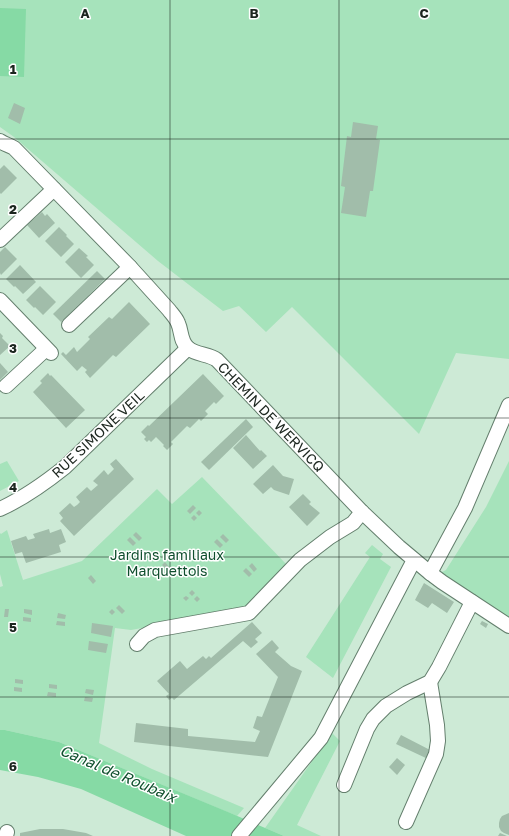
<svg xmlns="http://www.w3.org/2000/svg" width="509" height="836" font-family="'Golos Text',sans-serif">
<rect width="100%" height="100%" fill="#cdead6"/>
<!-- green -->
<g fill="#a6e3bb">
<polygon points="0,0 509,0 509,359 456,353 419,434 292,307 266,332 239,306 223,311 158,261 14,137 0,127"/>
<polygon points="7,461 19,481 0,491 0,464"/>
<polygon points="509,461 509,633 426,580 446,570 486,507"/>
<polygon points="202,477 287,565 247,609 131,630 115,628 99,743 152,769 244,808 237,816 59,742 5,730 0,730 0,587 3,586 0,574 0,533 1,534 7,530 23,580 82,561 157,489 172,504"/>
<polygon points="372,545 383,554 380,559 391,567 333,678 306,657 370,557 365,553"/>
<polygon points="332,733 340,741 297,825 321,836 284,836 265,828"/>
</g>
<!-- water -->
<g fill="#86daa5">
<polygon points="0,8 26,9 24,77 0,76"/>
<polygon points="0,730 5,730 59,742 228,812 284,836 186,836 81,789 38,777 0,770"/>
</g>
<!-- building -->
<g fill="#a1bdaa">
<polygon points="14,103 25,108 20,124 8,118"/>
<polygon points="353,122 378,126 376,139 380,140 373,191 370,191 366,217 341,213 345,187 341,186 347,136 351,137"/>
<polygon points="4,165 17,178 1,194 0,193 0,169"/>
<polygon points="42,212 45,216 47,214 55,223 39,238 27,225"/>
<polygon points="59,227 67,235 66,236 74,244 61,257 45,241"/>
<polygon points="5,247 17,259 1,275 0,273 0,252"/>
<polygon points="79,248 88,256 86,257 94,265 81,278 65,262"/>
<polygon points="20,265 36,282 23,294 15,286 14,287 6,279"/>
<polygon points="97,271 105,279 61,322 53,314"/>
<polygon points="40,286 56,302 43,315 35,307 34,308 26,300"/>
<polygon points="129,302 150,324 116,357 113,355 90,378 85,372 87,370 82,366 77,371 61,354 63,352 66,355 74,347 77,352 90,339 88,337 109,317 112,319"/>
<polygon points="0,333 3,336 2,338 10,346 0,355"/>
<polygon points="0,363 8,372 0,380"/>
<polygon points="48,373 50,376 51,375 85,410 66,428 33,392 42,383 40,381"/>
<polygon points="203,374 222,394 224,396 216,404 214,402 205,411 208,414 201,421 199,419 190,428 187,426 171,442 173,444 167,450 163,446 164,445 156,437 151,442 149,440 147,442 144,439 146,437 141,432 148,425 149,426"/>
<polygon points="246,419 253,427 209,470 201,462"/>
<polygon points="246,435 260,451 261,450 267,456 253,469 233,448"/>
<polygon points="116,459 134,479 74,536 60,521 63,518 59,513 70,503 74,507 77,505 80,502 76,497 87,487 91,491 98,485 93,481 104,470 108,475 114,469 110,464"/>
<polygon points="273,465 283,476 294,479 289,495 274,490 271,487 263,494 253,484"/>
<polygon points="303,494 311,502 309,504 320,513 307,526 289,507"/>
<polygon points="193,505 196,508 190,514 187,511"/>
<polygon points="199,510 202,513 199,516 196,513"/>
<polygon points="194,515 197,518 194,521 191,518"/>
<polygon points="49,529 50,533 61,529 66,542 59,545 61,552 26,563 22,552 15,554 11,541 26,536 28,540 35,538 33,534"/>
<polygon points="136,532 142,538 139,541 133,535"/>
<polygon points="223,534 229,540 226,543 220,537"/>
<polygon points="130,537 136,543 133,546 127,540"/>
<polygon points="217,539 223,545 220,548 214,542"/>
<polygon points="165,562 170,568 168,571 162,565"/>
<polygon points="252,563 257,569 254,572 249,566"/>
<polygon points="159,567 165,573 162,576 156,570"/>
<polygon points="246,568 252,574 249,577 243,571"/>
<polygon points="91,575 96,581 93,584 88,578"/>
<polygon points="424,583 454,602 447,613 432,603 428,608 415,600"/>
<polygon points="192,590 195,593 192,596 189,593"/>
<polygon points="186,596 189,598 186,601 183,598"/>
<polygon points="197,596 200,599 197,602 194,599"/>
<polygon points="119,605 125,611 122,614 116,608"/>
<polygon points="5,609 9,609 8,617 4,617"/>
<polygon points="24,609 32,610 32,615 24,613"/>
<polygon points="112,609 115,612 112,615 109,612"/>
<polygon points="58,613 66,615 65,619 57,618"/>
<polygon points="23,617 31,618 31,622 23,621"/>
<polygon points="57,621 65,622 65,626 56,625"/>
<polygon points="482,621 488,624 486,628 480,624"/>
<polygon points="252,622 262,633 255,639 258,642 251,648 243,641 174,700 172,698 169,700 166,696 169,694 157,681 180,661 187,669 203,656 206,659 209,656 211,658"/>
<polygon points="92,623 113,626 111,637 91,633"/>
<polygon points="272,640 279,648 275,652 291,666 302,671 268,757 134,742 136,723 188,729 188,736 255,742 260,731 253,728 257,716 262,717 278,677 256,654"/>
<polygon points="89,641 108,644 106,653 88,650"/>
<polygon points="15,679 23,680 23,684 15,683"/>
<polygon points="49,684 57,685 57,689 49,688"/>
<polygon points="14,687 22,688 22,692 14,691"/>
<polygon points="86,689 94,690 93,695 85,693"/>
<polygon points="48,692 56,693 56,697 47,696"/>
<polygon points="85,697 93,698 92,702 84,701"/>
<polygon points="401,735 432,751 428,759 396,744"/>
<polygon points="397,758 405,765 397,775 389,767"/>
<polygon points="509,813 509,835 504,833 501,831 499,827 499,823 500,819 502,816"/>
<polygon points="40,829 63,829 86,833 93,836 20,836 20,833"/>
<polygon points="500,833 507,836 498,836"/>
</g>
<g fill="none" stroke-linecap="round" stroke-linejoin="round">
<defs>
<g id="minor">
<path d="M0,141C4,144 9,145 14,148L130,267L169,310C172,314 176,318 178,323C182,332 180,341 188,348C196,355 209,354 217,360L362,512L399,547L430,573L442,582L509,626"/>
<polyline points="0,240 54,189"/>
<polyline points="0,300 51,353"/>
<polyline points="69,325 130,267"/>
<polyline points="6,386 46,349"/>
<path d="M0,509C24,498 45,483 65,467L188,348"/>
<polyline points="430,573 465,508 509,405"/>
<polyline points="137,644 144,636 155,630 249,613 300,560 330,537 353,523 362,512"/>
<polyline points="344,785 367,729 373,719 386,706 407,693 430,682 439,667 472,602"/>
<polyline points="406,822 436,754 438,741 437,725 430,682"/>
<polyline points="6,836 7,832"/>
<polyline points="239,836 321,738 414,560"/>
</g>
</defs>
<!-- minor casing -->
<use href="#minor" stroke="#647f6d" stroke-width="16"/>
<!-- minor -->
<use href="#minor" stroke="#fff" stroke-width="14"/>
</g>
<!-- grid -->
<path fill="none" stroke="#1c261f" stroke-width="1" stroke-opacity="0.55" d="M170,0V836M339,0V836M0,139H509M0,279H509M0,418H509M0,557H509M0,697H509"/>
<g text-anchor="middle" stroke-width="3" stroke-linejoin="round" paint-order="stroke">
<!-- street labels -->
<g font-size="14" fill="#1c261f" stroke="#fff">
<text transform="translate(271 417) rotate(46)" y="5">CHEMIN DE WERVICQ</text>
<text transform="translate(98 434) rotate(-43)" y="5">RUE SIMONE VEIL</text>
</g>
<!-- park labels -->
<g font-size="14" fill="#0e4e2d" stroke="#fff">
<text x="167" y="560">Jardins familiaux<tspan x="167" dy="16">Marquettois</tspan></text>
</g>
<!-- water labels -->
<g font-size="15" font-style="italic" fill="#10502e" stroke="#fff">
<text transform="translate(118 774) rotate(23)" y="5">Canal de Roubaix</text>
</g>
</g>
<g font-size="13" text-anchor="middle" font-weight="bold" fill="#1c261f" stroke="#fff" stroke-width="3" stroke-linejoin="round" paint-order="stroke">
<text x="85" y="18">A</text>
<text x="254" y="18">B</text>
<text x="424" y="18">C</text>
<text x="13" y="74">1</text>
<text x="13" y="214">2</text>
<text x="13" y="353">3</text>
<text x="13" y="492">4</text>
<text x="13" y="632">5</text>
<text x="13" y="771">6</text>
</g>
</svg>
